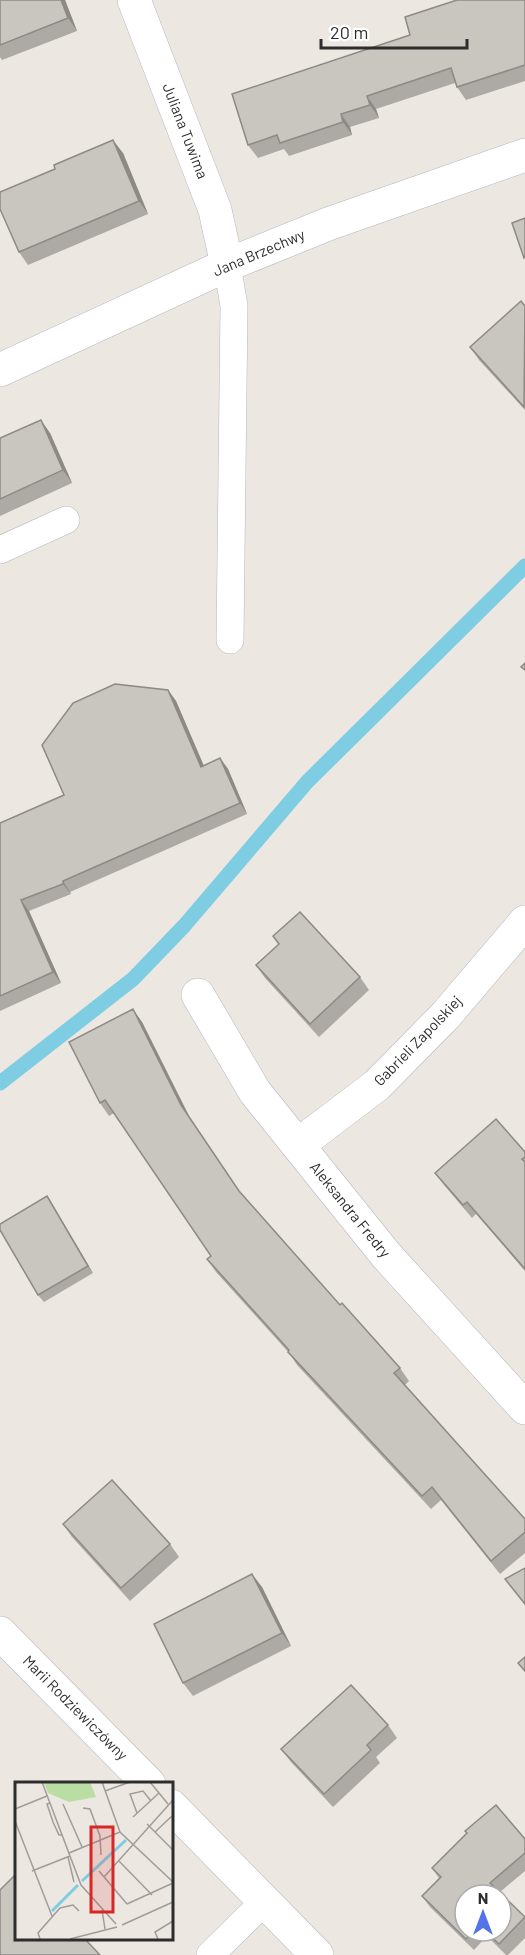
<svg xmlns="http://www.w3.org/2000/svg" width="525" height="1955" font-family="Barlow,sans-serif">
<rect width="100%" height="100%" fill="#ede7e1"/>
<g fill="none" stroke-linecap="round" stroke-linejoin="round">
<!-- stream -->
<polyline stroke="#7fcde3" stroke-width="15" points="0,1083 133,979 184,926 307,782 525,566"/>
<defs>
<g id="service">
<polyline points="227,265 234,306 230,640"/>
<polyline points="0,550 66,520"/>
<polyline points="210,1955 265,1901"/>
</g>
<g id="minor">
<polyline points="134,0 215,210 227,265"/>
<polyline points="0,370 227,265 328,224 525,155"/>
<polyline points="198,995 255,1092 386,1255 525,1408"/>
<polyline points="298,1145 377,1085 445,1016 525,922"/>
</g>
<g id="tertiary">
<polyline points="0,1633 149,1784"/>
<polyline points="171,1806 317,1955"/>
</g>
</defs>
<!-- service casing -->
<use href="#service" stroke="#b4b7bf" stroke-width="28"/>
<!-- minor casing -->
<use href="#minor" stroke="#b4b7bf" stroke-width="34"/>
<!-- tertiary casing -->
<use href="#tertiary" stroke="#b4b7bf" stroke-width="34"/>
<!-- service -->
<use href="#service" stroke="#fff" stroke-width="27"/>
<!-- minor -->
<use href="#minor" stroke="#fff" stroke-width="33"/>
<!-- tertiary -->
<use href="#tertiary" stroke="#fff" stroke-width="33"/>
</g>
<!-- wall -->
<g fill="#ada9a4" fill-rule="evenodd">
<polygon points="0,0 65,0 77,31 2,60 0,57"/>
<polygon points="525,0 525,81 466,100 457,87 455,83 376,109 379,118 350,127 352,135 289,156 284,149 258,158 248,145 410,35"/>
<polygon points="123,153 148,214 28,265 19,252 55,169"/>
<polygon points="525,306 525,410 479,360 470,347"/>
<polygon points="50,433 72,483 0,516 0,438"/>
<polygon points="168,690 176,701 204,766 220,758 228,769 247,814 70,892 71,894 29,911 61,983 0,1011 0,823 64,795"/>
<polygon points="273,936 360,977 369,990 319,1037 265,978 256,965 279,944"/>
<polygon points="142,1022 190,1118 240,1192 340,1305 400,1368 409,1381 405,1385 525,1519 525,1553 500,1574 441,1500 431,1509 297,1365 290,1354 216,1272 207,1259 211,1256 114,1113 109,1116 100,1103"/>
<polygon points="525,1152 525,1271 476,1214 472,1218 444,1185 435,1173"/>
<polygon points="52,1204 93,1273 44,1302 38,1295"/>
<polygon points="63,1524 170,1544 179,1557 130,1601 72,1537"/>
<polygon points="525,1568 525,1605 505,1579"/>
<polygon points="262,1587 291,1646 193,1696 183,1683"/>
<polygon points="388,1725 397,1738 376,1757 380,1763 333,1807 291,1762 281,1749"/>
<path d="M525,1839V1871L500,1892L525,1917V1938L508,1955H506L487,1936L474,1950L430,1907L422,1896L439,1878L432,1868ZM465,1895L501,1931H465Z"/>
</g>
<!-- shaded-wall -->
<g fill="#8d8a86">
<polygon points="61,0 65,0 77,31 68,18"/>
<polygon points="367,96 376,109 379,118 370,105"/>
<polygon points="341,114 350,127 352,135 343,122"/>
<polygon points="113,140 123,153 148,214 139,201"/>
<polygon points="41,420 50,433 72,483 63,470"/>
<polygon points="168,690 176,701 209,778 201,767"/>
<polygon points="220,758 228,769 247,814 240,803"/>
<polygon points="63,881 70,892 71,894 63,884"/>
<polygon points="21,900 29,911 61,983 53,972"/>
<polygon points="133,1009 142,1022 190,1118 181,1105"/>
<polygon points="47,1196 52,1204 93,1273 88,1266"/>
<polygon points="252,1574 262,1587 291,1646 282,1633"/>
</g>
<!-- building -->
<g fill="#c9c5bf" stroke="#8d8a86" stroke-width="1.5">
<polygon points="0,0 61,0 68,18 0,45"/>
<polygon points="457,0 525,0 525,65 457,87 451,68 367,96 370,105 341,114 343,122 280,143 277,135 248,145 232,94 410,35 405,17"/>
<polygon points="113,140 139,201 19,252 0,209 0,192 55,169 54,165"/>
<polygon points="525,218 525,257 524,258 512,223"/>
<polygon points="521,301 525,306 524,407 470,347"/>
<polygon points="41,420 63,470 0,499 0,438"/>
<polygon points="525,663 525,670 521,667"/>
<polygon points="115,684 168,690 201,767 220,758 240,803 63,881 63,884 21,900 53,972 0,996 0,823 64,795 42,745 73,703"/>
<polygon points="300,912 360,977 310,1024 256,965 279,944 273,936"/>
<polygon points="133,1009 181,1105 239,1191 340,1305 342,1303 400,1368 394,1373 525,1519 525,1532 491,1561 432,1487 422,1496 288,1352 289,1350 207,1259 211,1256 105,1100 100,1103 69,1042"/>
<polygon points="496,1119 525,1152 525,1157 522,1159 525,1162 525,1269 467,1202 463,1205 435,1173"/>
<polygon points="47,1196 88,1266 38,1295 0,1230 0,1224"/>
<polygon points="112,1480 170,1544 121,1588 63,1524"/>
<polygon points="525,1568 525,1604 505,1579"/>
<polygon points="252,1574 282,1633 183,1683 154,1624"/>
<polygon points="525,1657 525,1671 518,1663"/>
<polygon points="351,1685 388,1725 367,1745 371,1750 324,1794 281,1749"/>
<polygon points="496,1805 525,1839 525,1853 490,1883 525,1917 499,1944 485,1931 501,1931 501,1895 465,1895 465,1931 473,1931 466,1939 422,1896 441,1877 432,1868 467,1833 465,1831"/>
<polygon points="16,1874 16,1938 84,1938 100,1955 0,1955 0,1890"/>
</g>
<g text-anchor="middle" stroke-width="4.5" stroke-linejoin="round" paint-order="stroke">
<!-- street labels -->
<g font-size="15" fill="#2d2d2d" stroke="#fff">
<text transform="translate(185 131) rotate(69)" y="5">Juliana Tuwima</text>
<text transform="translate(259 253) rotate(-23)" y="5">Jana Brzechwy</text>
<text transform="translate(418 1041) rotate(-46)" y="5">Gabrieli Zapolskiej</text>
<text transform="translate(350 1210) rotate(51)" y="5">Aleksandra Fredry</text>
<text transform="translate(75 1708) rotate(45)" y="5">Marii Rodziewiczówny</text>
</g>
</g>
<!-- overview -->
<g transform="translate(15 1782)">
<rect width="158" height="158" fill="#ede7e1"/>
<path d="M29,0H75L81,15L54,20L33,11Z" fill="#b9dda3"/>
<path fill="none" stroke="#7fcde3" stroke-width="3" d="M67,99L111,58M37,129L63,103"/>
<path fill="none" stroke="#a09d99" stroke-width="1.5" d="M27,0L66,103L101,142M87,0L105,50L158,100M135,0L153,22M90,9L115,0M35,21L32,22L38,40L44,53H47M48,22L67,65M68,26L75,27L85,54L86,73M0,27L32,14M122,31L115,12L128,9L136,19M118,35L144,11M0,39L37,134M132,42L158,68M140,50L157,34M54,71L105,50M53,75L59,100M104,79L137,113M17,89L55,74M84,89L112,122M89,95L158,18M112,122L158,101M87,128L90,147M107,143L158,120M25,157L23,151L45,126L58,123L64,129M55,157L102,145M143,157L140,150L158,139"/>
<path fill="#d62828" fill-opacity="0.15" stroke="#d62828" stroke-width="3" d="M76,45H98V130H76Z"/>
<rect width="158" height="158" fill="none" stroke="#2d2d2d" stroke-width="3"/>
</g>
<!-- north arrow -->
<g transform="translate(483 1913)"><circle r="28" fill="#ffffff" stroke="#ababab" stroke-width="1.5"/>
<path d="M0-4.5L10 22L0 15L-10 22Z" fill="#5374e8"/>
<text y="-9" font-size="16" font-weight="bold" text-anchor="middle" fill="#2d2d2d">N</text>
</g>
<!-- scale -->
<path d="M321 39v9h146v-9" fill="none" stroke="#2d2d2d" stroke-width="3"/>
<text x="330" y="39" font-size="18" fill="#2d2d2d" stroke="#ffffff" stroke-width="4.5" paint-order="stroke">20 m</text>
</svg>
